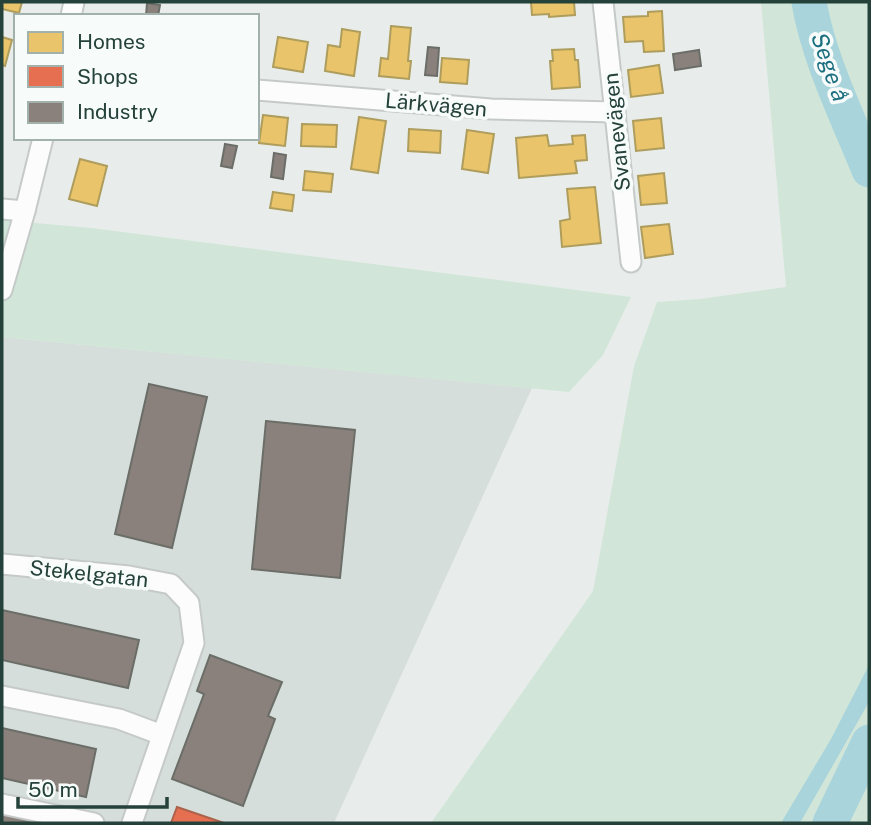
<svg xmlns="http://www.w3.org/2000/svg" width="871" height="825" font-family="'Public Sans',sans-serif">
<rect width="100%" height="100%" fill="#e8edeb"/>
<!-- built -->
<polygon fill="#d6dedb" points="2,337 532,388 334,823 2,823"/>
<!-- green -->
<g fill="#d1e6d8">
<polygon points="761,2 869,2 869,823 431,823 593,591 634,366 657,302 700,299 786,287"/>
<polygon points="2,220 91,228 631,297 603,355 569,392 2,337"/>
</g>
<!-- water -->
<polygon fill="#a9d4db" points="869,665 869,702 800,823 781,823 831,739"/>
<!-- homes -->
<g fill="#e9c46a" stroke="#ae9d5c" stroke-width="2">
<polygon points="2,2 22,2 19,13 2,9"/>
<polygon points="531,2 574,2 575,15 549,17 549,14 532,15"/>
<polygon points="662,11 664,51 644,52 643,41 625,42 623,17 648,16 648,12"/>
<polygon points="391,26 411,28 408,61 411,61 409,79 379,76 381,58 388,59"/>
<polygon points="342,29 360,32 354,76 325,71 328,45 340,47"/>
<polygon points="2,37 12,40 5,66 2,65"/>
<polygon points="278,37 308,42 303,72 273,67"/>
<polygon points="574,49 575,60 578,60 580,87 552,89 550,61 553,61 552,50"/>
<polygon points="442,58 469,60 467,84 440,82"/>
<polygon points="659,65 663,93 631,97 628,70"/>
<polygon points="263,115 288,118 285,146 259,143"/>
<polygon points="359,117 386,121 378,173 351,169"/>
<polygon points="661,118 664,148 636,151 633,121"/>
<polygon points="302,124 337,125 336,147 301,146"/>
<polygon points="409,129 441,131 440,153 408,151"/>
<polygon points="467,130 494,134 488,173 462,169"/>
<polygon points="547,135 549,146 573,144 572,136 585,135 587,160 575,161 577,173 519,178 516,138"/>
<polygon points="80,159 107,166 97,206 69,199"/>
<polygon points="305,171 333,174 331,192 303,190"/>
<polygon points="664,173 667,203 641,205 638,176"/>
<polygon points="595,187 601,243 562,247 560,221 570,219 567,189"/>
<polygon points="273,192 294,195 292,211 270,208"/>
<polygon points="669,224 673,254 645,258 641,227"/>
</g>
<!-- shops -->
<polygon fill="#e76f51" stroke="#ac624a" stroke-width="2" points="177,807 224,823 171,823"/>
<!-- industry -->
<g fill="#8a817c" stroke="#6b6e68" stroke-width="2">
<polygon points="147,3 160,5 158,16 146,16"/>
<polygon points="428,47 439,48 437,76 425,75"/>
<polygon points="699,50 701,66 675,70 673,54"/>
<polygon points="225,144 237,146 232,168 221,166"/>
<polygon points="274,153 286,155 283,179 271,177"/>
<polygon points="149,384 207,397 172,548 115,534"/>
<polygon points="266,421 355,430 340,578 252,569"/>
<polygon points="2,610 139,640 128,688 2,660"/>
<polygon points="210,655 282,682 268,716 275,719 243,806 172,779 204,694 197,691"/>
<polygon points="2,728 96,749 86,797 2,778"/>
<polygon points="2,812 51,823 2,823"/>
</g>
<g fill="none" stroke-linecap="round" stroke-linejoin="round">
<!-- river -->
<g stroke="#a9d4db" stroke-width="35">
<path d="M809,2C819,60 847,115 869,170"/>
<polyline points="830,823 869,742"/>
</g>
<defs>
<g id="minor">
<polyline points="603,2 631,262"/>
<polyline points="71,16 74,2"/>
<polyline points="257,90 491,109 615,112"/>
<polyline points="2,209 25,211"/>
<polyline points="2,290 25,211 43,138"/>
<polyline points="2,564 129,576 171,584 189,603 194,643 132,823"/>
<polyline points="2,696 119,719 162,735"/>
<polyline points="2,804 94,823"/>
</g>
</defs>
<!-- minor casing -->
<use href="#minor" stroke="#c5cac8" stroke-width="23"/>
<!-- minor -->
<use href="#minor" stroke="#fcfcfc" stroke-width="19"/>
</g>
<g text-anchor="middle" stroke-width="7" stroke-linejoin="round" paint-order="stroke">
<!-- street labels -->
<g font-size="21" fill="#24423a" stroke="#f7fbf9">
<text transform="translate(436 105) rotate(5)" y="7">Lärkvägen</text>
<text transform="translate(617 132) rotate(-96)" y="7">Svanevägen</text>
<text transform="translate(89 574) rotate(6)" y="7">Stekelgatan</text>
</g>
<!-- water labels -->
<g font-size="23" font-style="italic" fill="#1c6f80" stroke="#f7fbf9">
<text transform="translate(830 67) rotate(71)" y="8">Sege å</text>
</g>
</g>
<!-- border -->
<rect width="871" height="825" fill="none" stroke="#24423a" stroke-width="7"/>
<!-- legend -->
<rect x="14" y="14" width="245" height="126" fill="#f7fbf9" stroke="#a3b1ad" stroke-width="2"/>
<rect x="28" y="32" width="35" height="21" fill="#e9c46a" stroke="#a3b1ad" stroke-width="2"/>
<text x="77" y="49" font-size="21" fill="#24423a">Homes</text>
<rect x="28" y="66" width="35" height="21" fill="#e76f51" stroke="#a3b1ad" stroke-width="2"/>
<text x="77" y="84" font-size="21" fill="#24423a">Shops</text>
<rect x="28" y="102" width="35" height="21" fill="#8a817c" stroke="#a3b1ad" stroke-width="2"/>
<text x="77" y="119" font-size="21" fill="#24423a">Industry</text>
<!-- scale -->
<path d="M18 797v10h149v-10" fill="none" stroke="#24423a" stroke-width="3.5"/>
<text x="28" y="797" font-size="21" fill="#24423a" stroke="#f7fbf9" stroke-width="5" paint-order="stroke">50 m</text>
</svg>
